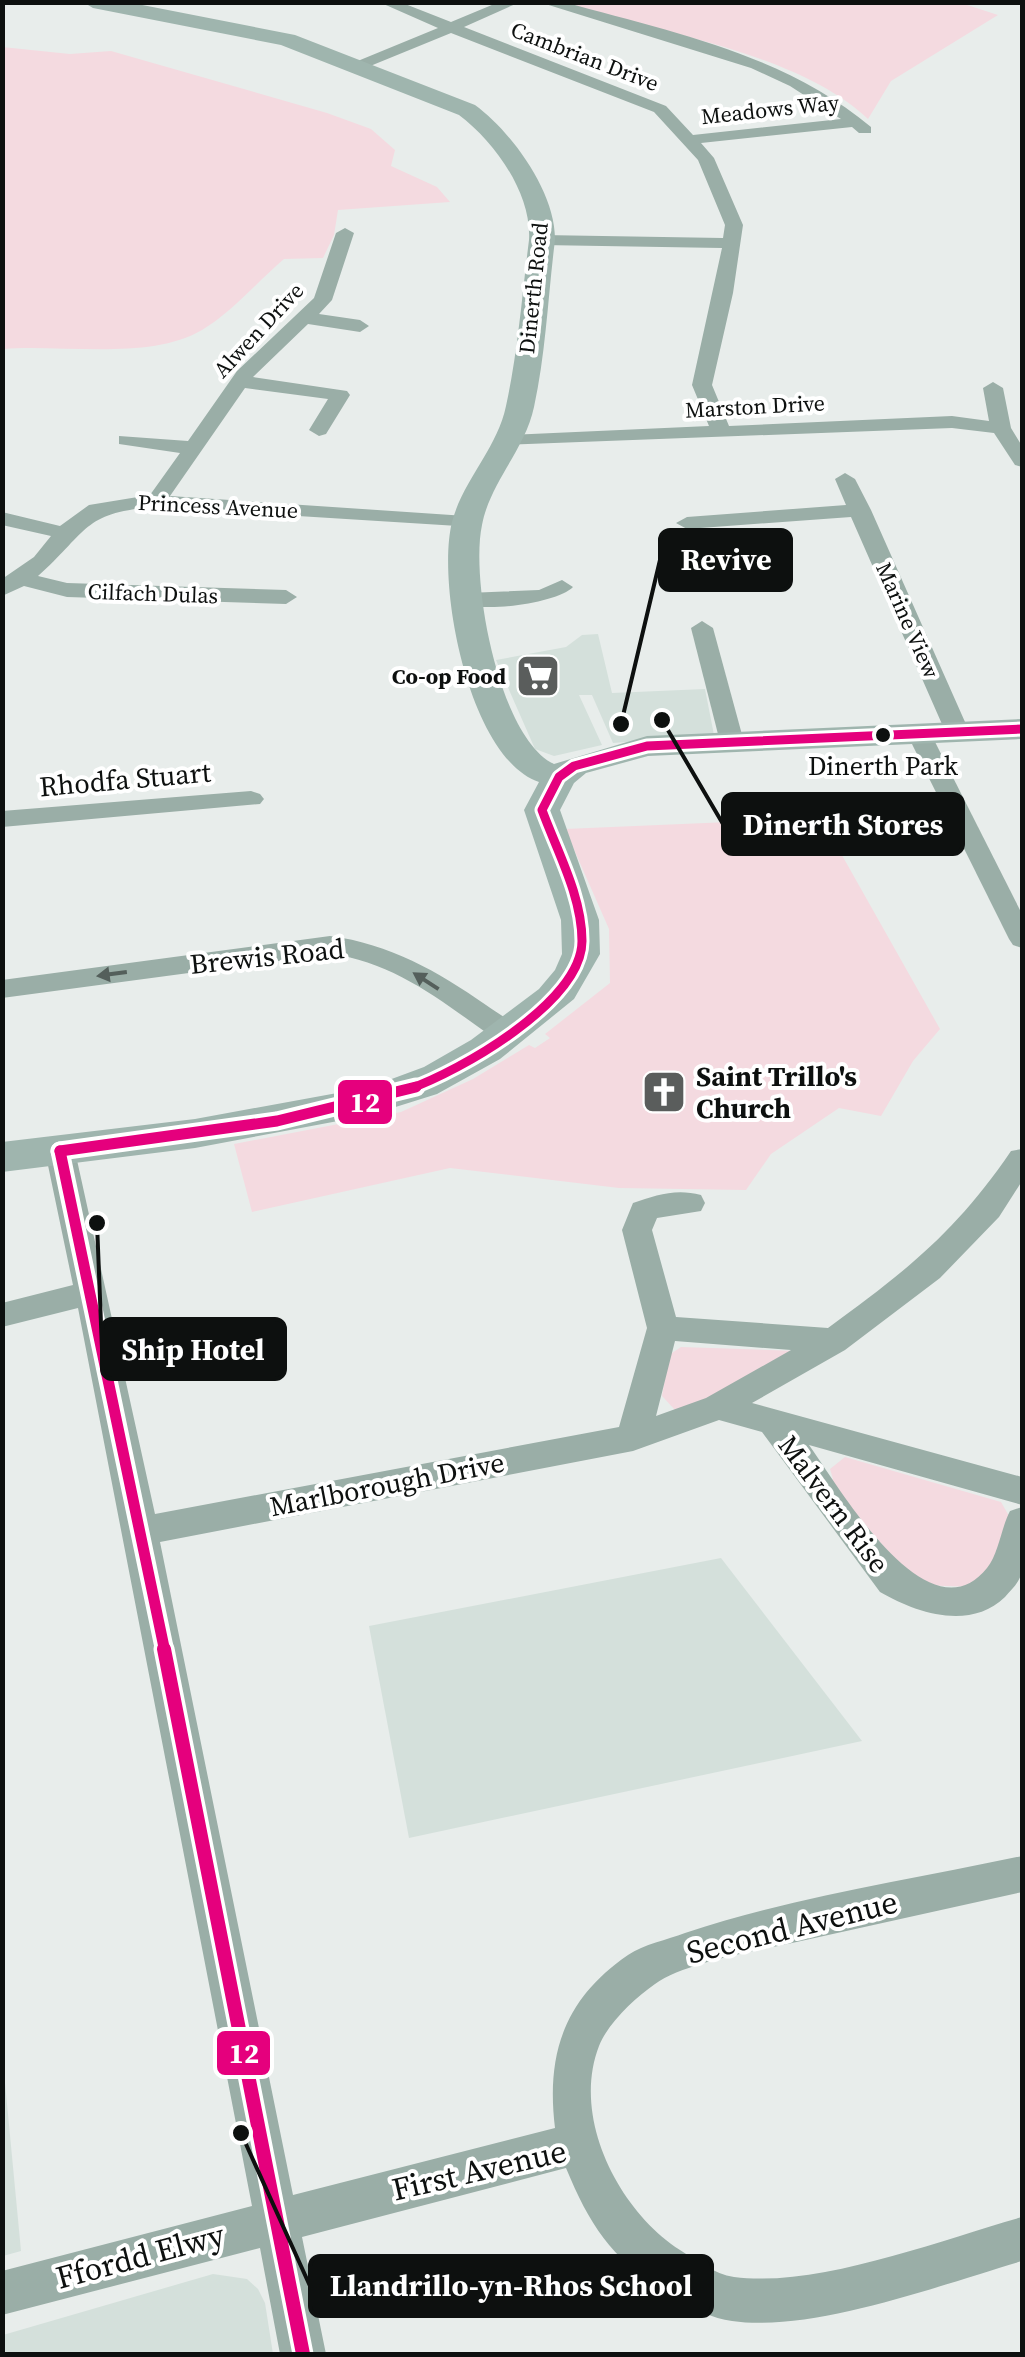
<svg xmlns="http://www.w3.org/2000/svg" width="1025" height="2357" font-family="'Source Serif 4',serif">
<rect width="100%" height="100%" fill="#e8edeb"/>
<!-- built -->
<g fill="#d4e0db">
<polygon points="598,634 612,693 705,689 714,735 613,743 592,695 579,695 602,745 554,756 535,749 496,660 566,647 582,635"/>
<polygon points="721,1558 862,1741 409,1838 369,1626"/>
<polygon points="3,2062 21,2251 3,2256 2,2256"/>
<polygon points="213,2274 247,2279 258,2289 265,2303 273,2354 3,2354 3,2335"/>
</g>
<!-- green -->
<g fill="#f4dae0">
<path d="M958,2L998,15L891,81L868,119C798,52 655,32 562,3Z"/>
<path d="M2,47L70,54L111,51L327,113L371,129L395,150L391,166L437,187L450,202L338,210L334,235L323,258L284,259C258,281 231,313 202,330C150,361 61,344 3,349Z"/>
<polygon points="821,818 940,1029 913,1061 881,1116 839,1108 771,1154 746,1190 619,1188 450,1168 252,1212 234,1144 401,1112 473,1079 529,1045 535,1048 550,1038 545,1034 610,983 609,929 565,829"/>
<polygon points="681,1347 798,1351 705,1401 676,1411 662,1396 669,1355"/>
<polygon points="845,1457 1001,1502 1009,1516 995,1567 976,1587 918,1585 827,1482 833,1479 830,1469"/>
</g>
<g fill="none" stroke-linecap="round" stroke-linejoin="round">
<!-- street -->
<g fill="#9aaea7" fill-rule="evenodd">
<path d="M379,2H400L451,22L499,2H520L464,27L666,106L693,135L841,119L790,86L751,68L539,2H564C671,32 784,54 871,127V133H859L852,127L701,143L714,158L743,225L733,293L712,385L729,426L952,416L989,421L983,388L993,382L1003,388L1011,428L1022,446V467L1015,465L994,433L952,428L502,445V437L509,435L709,426L692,385L722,248L542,245L533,240L542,235L723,238L725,225L698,160L654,112L451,33L358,71H348V65L438,28Z"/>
<path d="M345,228L354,233L332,300L319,314L360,320L369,326L360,332L308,324L253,377L347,391L350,395L326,434L319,436L309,430L328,399L245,388L170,496L466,516L477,522L474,527L156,507C82,512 88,532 38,576L67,583L286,590L297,597L286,604L67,597L24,586L2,596V579L34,557L51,536L2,525V512L60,526L89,505L150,495L180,453L119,444V436L188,441L237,371L314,298L336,233Z"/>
<polygon points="845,473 855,479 871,510 969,731 966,736 948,736 945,731 851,517 687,529 676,523 687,517 846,505 835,479"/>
<path d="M562,580L573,587C557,604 472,615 456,600L467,593L539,590Z"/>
<polygon points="702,621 713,628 744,742 741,747 732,749 720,742 691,628"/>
<polygon points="919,727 931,734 1022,914 1022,948 1013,945 1009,939 907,734"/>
<polygon points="251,791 260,794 264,799 260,804 2,827 2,811"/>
<path d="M330,936C390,944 437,971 486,1005C498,1014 514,1021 522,1034L518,1041H498C445,1004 396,962 330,954L2,998V980Z"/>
<path d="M60,1140L70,1144L75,1151L155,1514L619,1427L647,1328L622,1230L633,1203C656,1195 676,1188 701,1195L705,1203L701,1211L657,1218L652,1230L676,1317L828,1328C906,1271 956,1232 1011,1151L1022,1149V1181L999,1217L940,1278L845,1350L752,1403L1022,1477V1505L809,1445C838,1485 928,1642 987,1568C999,1553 1001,1528 1010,1511L1022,1507C1022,1527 1025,1551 1022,1571C1020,1582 1012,1589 1005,1597C970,1631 916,1613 880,1592L762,1432L719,1420L633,1451L160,1542L293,2195L555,2128C546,2054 564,1999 628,1955C644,1944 667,1940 685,1933C793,1897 910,1880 1022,1856V1892C945,1909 869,1926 792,1943C755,1951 684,1963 655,1984C635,1998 608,2023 599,2046C571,2118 619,2211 680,2250C696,2260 714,2274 734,2277C817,2288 940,2240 1022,2217V2261C943,2284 813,2333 732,2321C713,2319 693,2308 676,2298C616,2264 592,2231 566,2168L302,2237L326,2354H280L260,2248L2,2315V2271L252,2206L78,1308L2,1327V1303L73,1285L45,1151L50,1144ZM675,1341L791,1350L706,1398L656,1416Z"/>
</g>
<!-- secondary -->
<path fill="#9fb5ae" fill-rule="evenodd" d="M83,2H127L295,35L475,105C512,132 556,193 555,240C548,295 546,352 534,407C525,450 490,482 482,525C470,580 499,738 554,764L647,736L1022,719V739L648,756L586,773L574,783L560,810L599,920L600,954L574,999L500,1059L437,1094L370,1115L195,1148L2,1172V1142L195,1119L370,1087L424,1067L471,1040L539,989L555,970L562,954L561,920L524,810L539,782C470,759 436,586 452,522C463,480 497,449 506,406C518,351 522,295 529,240C532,194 495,142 459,115L281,45L93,8Z"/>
<defs>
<path id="bus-1-far2" d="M409,1089C460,1071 582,1002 582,941C582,896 557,851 542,810L559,777L574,766L647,746L1022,729"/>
<g id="bus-1-far1">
<polyline points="60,1151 277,1121 416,1087"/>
<polyline points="60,1151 165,1652"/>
</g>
<polyline id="bus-1" points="164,1649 303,2354"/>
</defs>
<!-- bus-1-far2 casing -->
<use href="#bus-1-far2" stroke="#fff" stroke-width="15"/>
<!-- bus-1-far1 casing -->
<use href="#bus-1-far1" stroke="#fff" stroke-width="19"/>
<!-- bus-1 casing -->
<use href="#bus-1" stroke="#fff" stroke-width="21"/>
<!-- bus-1-far2 -->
<use href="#bus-1-far2" stroke="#e5007d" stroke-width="9"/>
<!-- bus-1-far1 -->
<use href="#bus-1-far1" stroke="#e5007d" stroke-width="11"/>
<!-- bus-1 -->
<use href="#bus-1" stroke="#e5007d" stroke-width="14"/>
</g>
<!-- one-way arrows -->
<defs><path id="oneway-solid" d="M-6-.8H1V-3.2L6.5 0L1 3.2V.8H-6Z" transform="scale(2.5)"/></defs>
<g fill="#545f5b">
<use href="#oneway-solid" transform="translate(112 974) rotate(172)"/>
<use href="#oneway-solid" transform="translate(426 981) rotate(-147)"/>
</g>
<!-- icons -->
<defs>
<symbol id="supermarket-square" viewBox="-11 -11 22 22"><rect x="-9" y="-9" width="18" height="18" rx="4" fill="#5a5d5c" stroke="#fff"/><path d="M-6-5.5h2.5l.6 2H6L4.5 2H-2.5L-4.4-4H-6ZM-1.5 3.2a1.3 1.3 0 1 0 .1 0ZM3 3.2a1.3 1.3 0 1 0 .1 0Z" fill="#fff"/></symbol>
<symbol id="church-square" viewBox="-11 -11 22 22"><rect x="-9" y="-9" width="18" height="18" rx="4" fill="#5a5d5c" stroke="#fff"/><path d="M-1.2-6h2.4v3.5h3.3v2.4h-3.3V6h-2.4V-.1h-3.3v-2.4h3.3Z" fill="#fff"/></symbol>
</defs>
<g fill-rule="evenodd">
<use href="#supermarket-square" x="513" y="651" width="50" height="50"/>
<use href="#church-square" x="639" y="1067" width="50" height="50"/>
</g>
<!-- markers -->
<circle fill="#0d100f" stroke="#fff" stroke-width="4" cx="883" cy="735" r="9"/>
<g text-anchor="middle" stroke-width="8" stroke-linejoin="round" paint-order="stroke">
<!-- far-street labels -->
<g font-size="22" fill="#0d100f" stroke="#fff">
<text transform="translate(585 56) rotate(21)" y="8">Cambrian Drive</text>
<text transform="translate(770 109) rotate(-6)" y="8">Meadows Way</text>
<text transform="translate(533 288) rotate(-84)" y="8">Dinerth Road</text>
<text transform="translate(258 330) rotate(-47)" y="8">Alwen Drive</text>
<text transform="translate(755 406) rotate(-3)" y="8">Marston Drive</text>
<text transform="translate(218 506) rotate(3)" y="8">Princess Avenue</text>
<text transform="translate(153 593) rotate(2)" y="8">Cilfach Dulas</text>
<text transform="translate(908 620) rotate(66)" y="8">Marine View</text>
</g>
<!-- far-poi labels -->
<g font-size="22" font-weight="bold" fill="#0d100f" stroke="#fff" text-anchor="end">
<text x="506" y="684">Co-op Food</text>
</g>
<!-- bus labels -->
<g font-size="26" fill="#0d100f" stroke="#fff">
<text x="883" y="775">Dinerth Park</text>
</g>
<!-- street labels -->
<g font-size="28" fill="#0d100f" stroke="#fff">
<text transform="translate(125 779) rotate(-5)" y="10">Rhodfa Stuart</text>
<text transform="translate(267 956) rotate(-6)" y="10">Brewis Road</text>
<text transform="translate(387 1484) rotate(-11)" y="10">Marlborough Drive</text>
<text transform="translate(834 1504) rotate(53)" y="10">Malvern Rise</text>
</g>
<!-- poi labels -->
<g font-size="28" font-weight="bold" fill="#0d100f" stroke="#fff" text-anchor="start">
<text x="696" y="1086">Saint Trillo's<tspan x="696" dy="32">Church</tspan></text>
</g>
<!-- near-street labels -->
<g font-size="32" fill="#0d100f" stroke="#fff">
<text transform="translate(792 1927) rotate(-14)" y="11">Second Avenue</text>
<text transform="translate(479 2170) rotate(-13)" y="11">First Avenue</text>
<text transform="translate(140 2256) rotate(-15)" y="11">Ffordd Elwy</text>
</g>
</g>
<!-- callouts -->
<path fill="none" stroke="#0d100f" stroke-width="4" d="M621 724L660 560M662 720L723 824M97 1223L102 1349M241 2133L310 2286"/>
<g fill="#0d100f" stroke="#fff" stroke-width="4">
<circle cx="621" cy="724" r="10"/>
<circle cx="662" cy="720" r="10"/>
<circle cx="97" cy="1223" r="10"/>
<circle cx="241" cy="2133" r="10"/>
</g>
<g fill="#0d100f" stroke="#0d100f" stroke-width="4">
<rect x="660" y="530" width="131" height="60" rx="10"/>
<rect x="723" y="794" width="240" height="60" rx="10"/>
<rect x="102" y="1319" width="183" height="60" rx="10"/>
<rect x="310" y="2256" width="402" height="60" rx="10"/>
</g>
<g font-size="30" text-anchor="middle" font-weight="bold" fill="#fff">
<text x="726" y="570">Revive</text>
<text x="843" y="835">Dinerth Stores</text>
<text x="193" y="1360">Ship Hotel</text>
<text x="511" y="2296">Llandrillo-yn-Rhos School</text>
</g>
<g stroke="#fff" stroke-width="4">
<rect x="336" y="1078" width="58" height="48" rx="10" fill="#e5007d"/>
<rect x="215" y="2029" width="57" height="48" rx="10" fill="#e5007d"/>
</g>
<g font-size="28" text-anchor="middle" font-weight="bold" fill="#fff">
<text x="365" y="1112">12</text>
<text x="244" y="2063">12</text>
</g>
<!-- border -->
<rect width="1025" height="2357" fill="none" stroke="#0d100f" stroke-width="10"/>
</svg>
